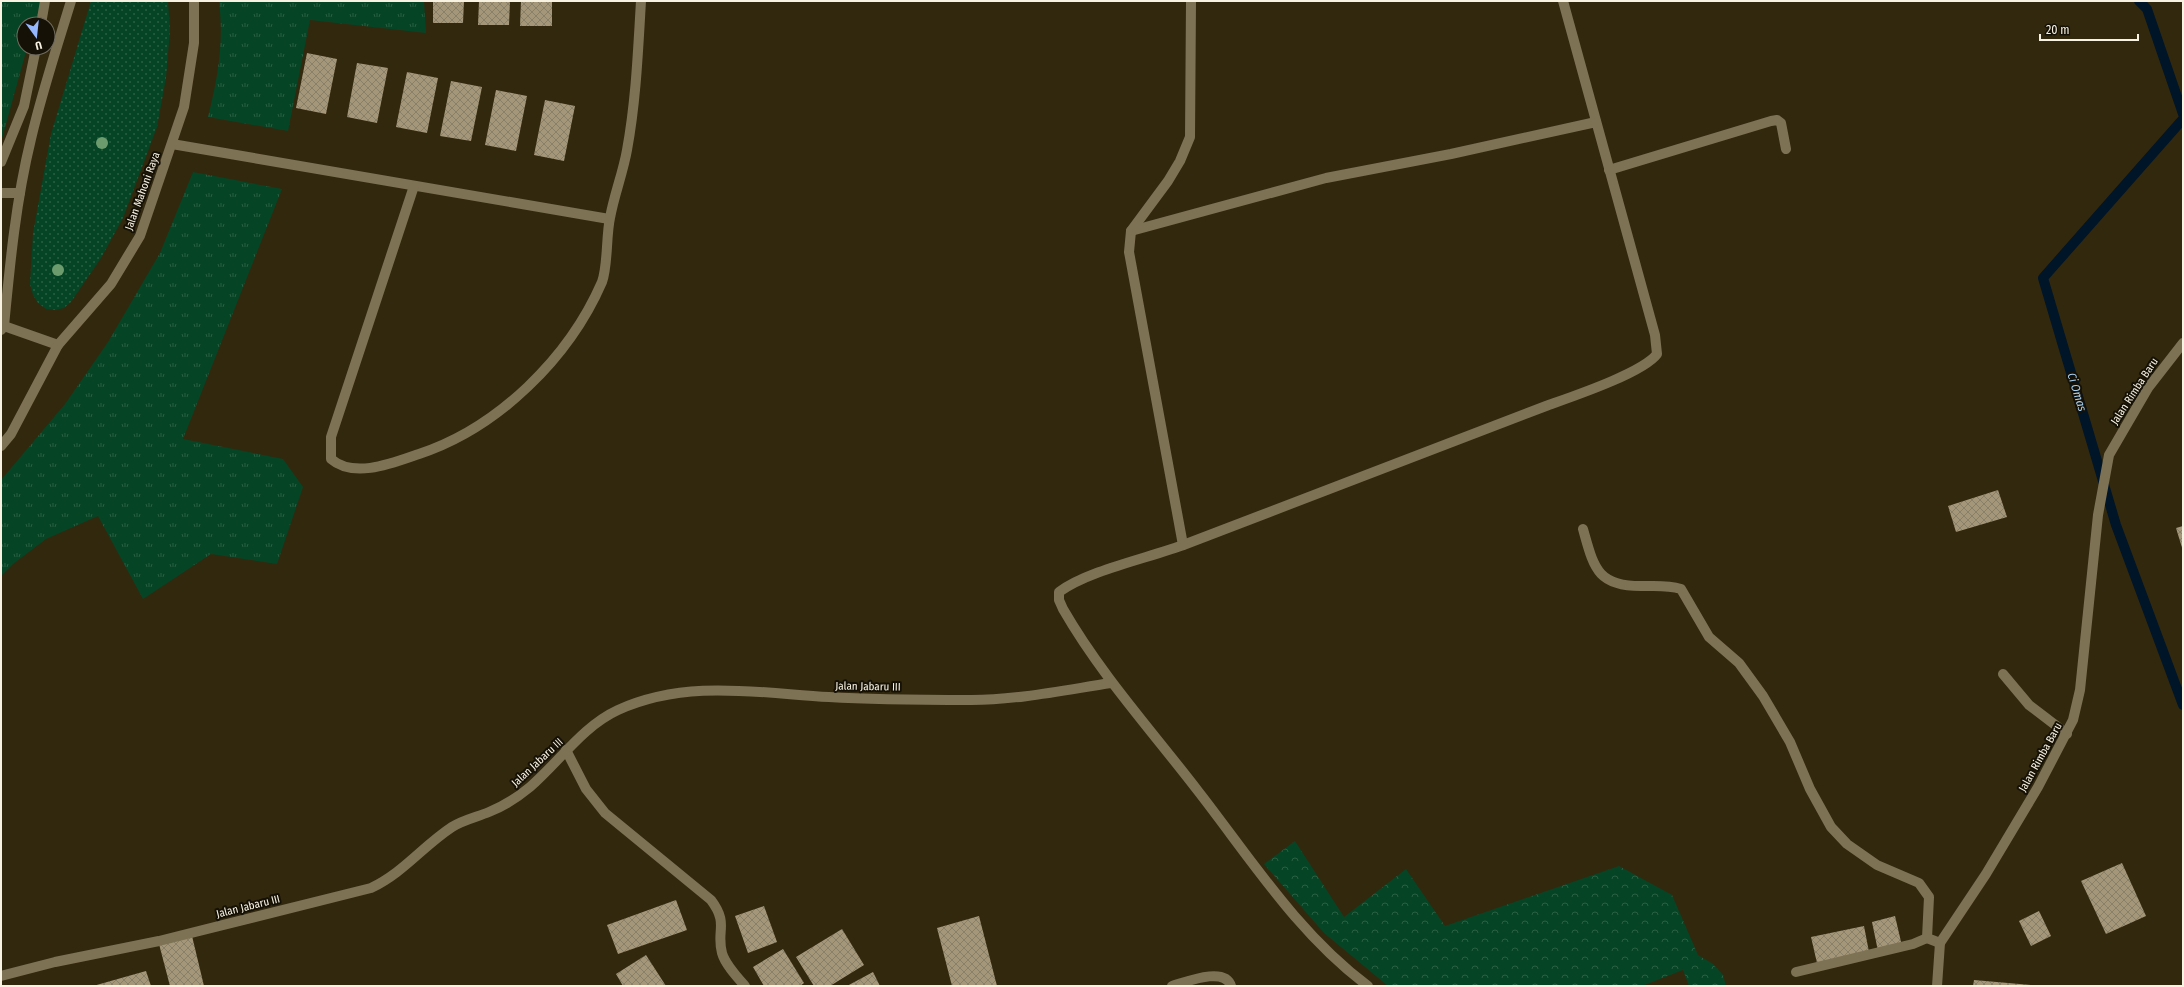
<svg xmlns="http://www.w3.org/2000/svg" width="2184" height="987" font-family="'Fira Sans Condensed',sans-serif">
<defs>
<pattern id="grass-tufts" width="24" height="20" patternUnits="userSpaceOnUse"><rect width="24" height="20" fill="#054424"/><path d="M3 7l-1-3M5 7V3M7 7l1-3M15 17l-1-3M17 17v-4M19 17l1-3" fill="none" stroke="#2a5f44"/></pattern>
<pattern id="forest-crowns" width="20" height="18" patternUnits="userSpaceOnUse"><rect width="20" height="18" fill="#054424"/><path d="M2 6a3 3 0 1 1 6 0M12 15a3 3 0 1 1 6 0" fill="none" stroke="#2a5f44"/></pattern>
<pattern id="park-dots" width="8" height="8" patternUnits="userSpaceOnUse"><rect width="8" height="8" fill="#054424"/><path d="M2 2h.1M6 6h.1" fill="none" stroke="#2a5f44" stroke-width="1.8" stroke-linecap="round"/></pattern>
<pattern id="building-cross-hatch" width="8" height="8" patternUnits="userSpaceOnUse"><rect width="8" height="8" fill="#a49779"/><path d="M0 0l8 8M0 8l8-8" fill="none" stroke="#898069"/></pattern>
</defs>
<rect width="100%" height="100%" fill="#32280d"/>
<!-- grass -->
<g fill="url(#grass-tufts)">
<polygon points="1,1 43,1 35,24 24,24 24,48 27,48 1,142"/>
<path d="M219,1H424L426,33L310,20L288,131L208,117C218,77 224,43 219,1Z"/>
<polygon points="193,172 282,189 183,439 283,459 303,487 277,564 211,554 143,599 98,516 46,539 13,564 1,576 1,480 65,404 108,342 160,253"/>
</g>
<!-- forest -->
<polygon fill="url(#forest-crowns)" points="1295,841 1344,917 1406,869 1445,926 1619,866 1672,895 1698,955 1713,964 1723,975 1726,986 1689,986 1683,970 1642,986 1388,986 1324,933 1264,864"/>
<!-- park -->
<polygon fill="url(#park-dots)" points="91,1 168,1 170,30 166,78 157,127 123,218 101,258 71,302 64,308 55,310 46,309 38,303 33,295 30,284 33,233 51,134"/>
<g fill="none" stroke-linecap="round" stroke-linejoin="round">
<!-- stream -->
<g stroke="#001527" stroke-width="10">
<polyline points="2139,1 2147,9 2183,114"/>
<polyline points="2183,119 2043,278 2116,525 2183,705"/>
</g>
</g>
<!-- building -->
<g fill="url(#building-cross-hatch)">
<polygon points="433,1 464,1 463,23 433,23"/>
<polygon points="479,1 510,1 509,25 478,25"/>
<polygon points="521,1 552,1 552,26 520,26"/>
<polygon points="307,53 337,59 326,114 296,108"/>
<polygon points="357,63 388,68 377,123 347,117"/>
<polygon points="407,72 438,78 427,133 396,127"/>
<polygon points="451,81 482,87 471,141 440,136"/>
<polygon points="496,90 527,96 516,151 485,145"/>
<polygon points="545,100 575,106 564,161 534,155"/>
<polygon points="1998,490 2007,517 1956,532 1948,506"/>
<polygon points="2183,526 2183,551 2176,528"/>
<polygon points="2122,863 2146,916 2106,934 2081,881"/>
<polygon points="676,900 687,930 618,954 607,925"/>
<polygon points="764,906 777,942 748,953 735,916"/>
<polygon points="2039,911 2051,936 2031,946 2019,921"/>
<polygon points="979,916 997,986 952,986 937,928"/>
<polygon points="1895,916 1902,946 1878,951 1872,922"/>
<polygon points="1864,926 1869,952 1817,963 1811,937"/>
<polygon points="842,929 864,965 830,986 814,986 796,957"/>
<polygon points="192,936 204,986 170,986 159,944"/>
<polygon points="783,949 804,983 800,986 764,986 753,967"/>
<polygon points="646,955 666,986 623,986 616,974"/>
<polygon points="146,971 151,986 93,986"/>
<polygon points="873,972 880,986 847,986"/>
<polygon points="1974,980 2031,985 2031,986 1973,986"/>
</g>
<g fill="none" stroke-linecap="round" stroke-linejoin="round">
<!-- minor -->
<g stroke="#7e7255" stroke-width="10">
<polyline points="41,24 45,1"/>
<polyline points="172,144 609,219"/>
<polyline points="1,162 24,106 36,48"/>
<polyline points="1609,170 1771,121 1777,120 1781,123 1786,149"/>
<path d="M414,186L331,437V459C354,479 393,463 419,454C498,428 569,358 602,282C608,266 606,236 610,218C614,195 623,173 627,150C636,101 638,51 641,1"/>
<polyline points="1,193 20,193"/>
<polyline points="1131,231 1326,178 1451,154 1596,122"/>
<polyline points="4,326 58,345"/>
<path d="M1,330L4,326C10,263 16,200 31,139C42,92 57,47 71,1"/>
<polyline points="1,446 11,434 58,345 111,284 140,236 184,107 194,43 194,1"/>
<path d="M1583,529C1594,568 1597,587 1644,586C1657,586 1668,585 1681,589L1709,637L1739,663L1763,696L1790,742L1810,789L1831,827L1847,844L1877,865L1919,883L1929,897L1927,938L1940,943"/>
<polyline points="1183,545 1129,252 1131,231 1168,181 1180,161 1190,137 1191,1"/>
<polyline points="2003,674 2029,705 2067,734"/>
<path d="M566,750L586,789L605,813L711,900C729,924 716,930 722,953C725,964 737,977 745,986"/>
<polyline points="1796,972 1913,944 1927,938"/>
<path d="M1,976L55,962L159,941L371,888C403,873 423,846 452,827C463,820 477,817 489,812C504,806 518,797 530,787C559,762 583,726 618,710C686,679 758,693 829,697C876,700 924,700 971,700C1017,700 1065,690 1111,683"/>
<path d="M1172,986C1186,982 1225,966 1231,986"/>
<path d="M1368,986C1298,934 1251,859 1198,791C1152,731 1101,675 1063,609L1059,600V592C1089,570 1149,558 1186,544C1306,498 1426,452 1546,406C1571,397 1643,373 1657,354L1655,335L1563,1"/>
<polyline points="1937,986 1940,943 1986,874 2038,787 2073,720 2080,690 2098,515 2109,455 2148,388 2183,343"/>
</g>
</g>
<!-- trees -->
<g fill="#6c9c6e">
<circle cx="102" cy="143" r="6"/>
<circle cx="58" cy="270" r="6"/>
</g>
<g text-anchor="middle" stroke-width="4" stroke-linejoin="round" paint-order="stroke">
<!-- street labels -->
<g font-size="11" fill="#f8f2e2" stroke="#161106">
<text transform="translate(142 191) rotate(-70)" y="4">Jalan Mahoni Raya</text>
<text transform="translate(2134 391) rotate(-57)" y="4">Jalan Rimba Baru</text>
<text transform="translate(868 686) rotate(1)" y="4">Jalan Jabaru III</text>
<text transform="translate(2040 757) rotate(-61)" y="4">Jalan Rimba Baru</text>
<text transform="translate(537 762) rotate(-43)" y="4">Jalan Jabaru III</text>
<text transform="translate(248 906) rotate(-14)" y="4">Jalan Jabaru III</text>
</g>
<!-- water labels -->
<g font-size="12" font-style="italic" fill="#a7d0f0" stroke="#161106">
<text transform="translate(2077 392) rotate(73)" y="4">Ci Omas</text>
</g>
</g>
<!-- border -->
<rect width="2184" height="987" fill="none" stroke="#f8f2e2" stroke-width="4"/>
<!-- north arrow -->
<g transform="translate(36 36) rotate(165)"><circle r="19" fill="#161106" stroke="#706b5e"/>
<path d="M0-3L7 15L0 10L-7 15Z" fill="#95b7fd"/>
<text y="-6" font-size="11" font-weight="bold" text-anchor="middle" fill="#f8f2e2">U</text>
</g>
<!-- scale -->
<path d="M2040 34v6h98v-6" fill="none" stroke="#f8f2e2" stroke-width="2"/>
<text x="2046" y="34" font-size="12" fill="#f8f2e2" stroke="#161106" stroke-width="3" paint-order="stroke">20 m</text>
</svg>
